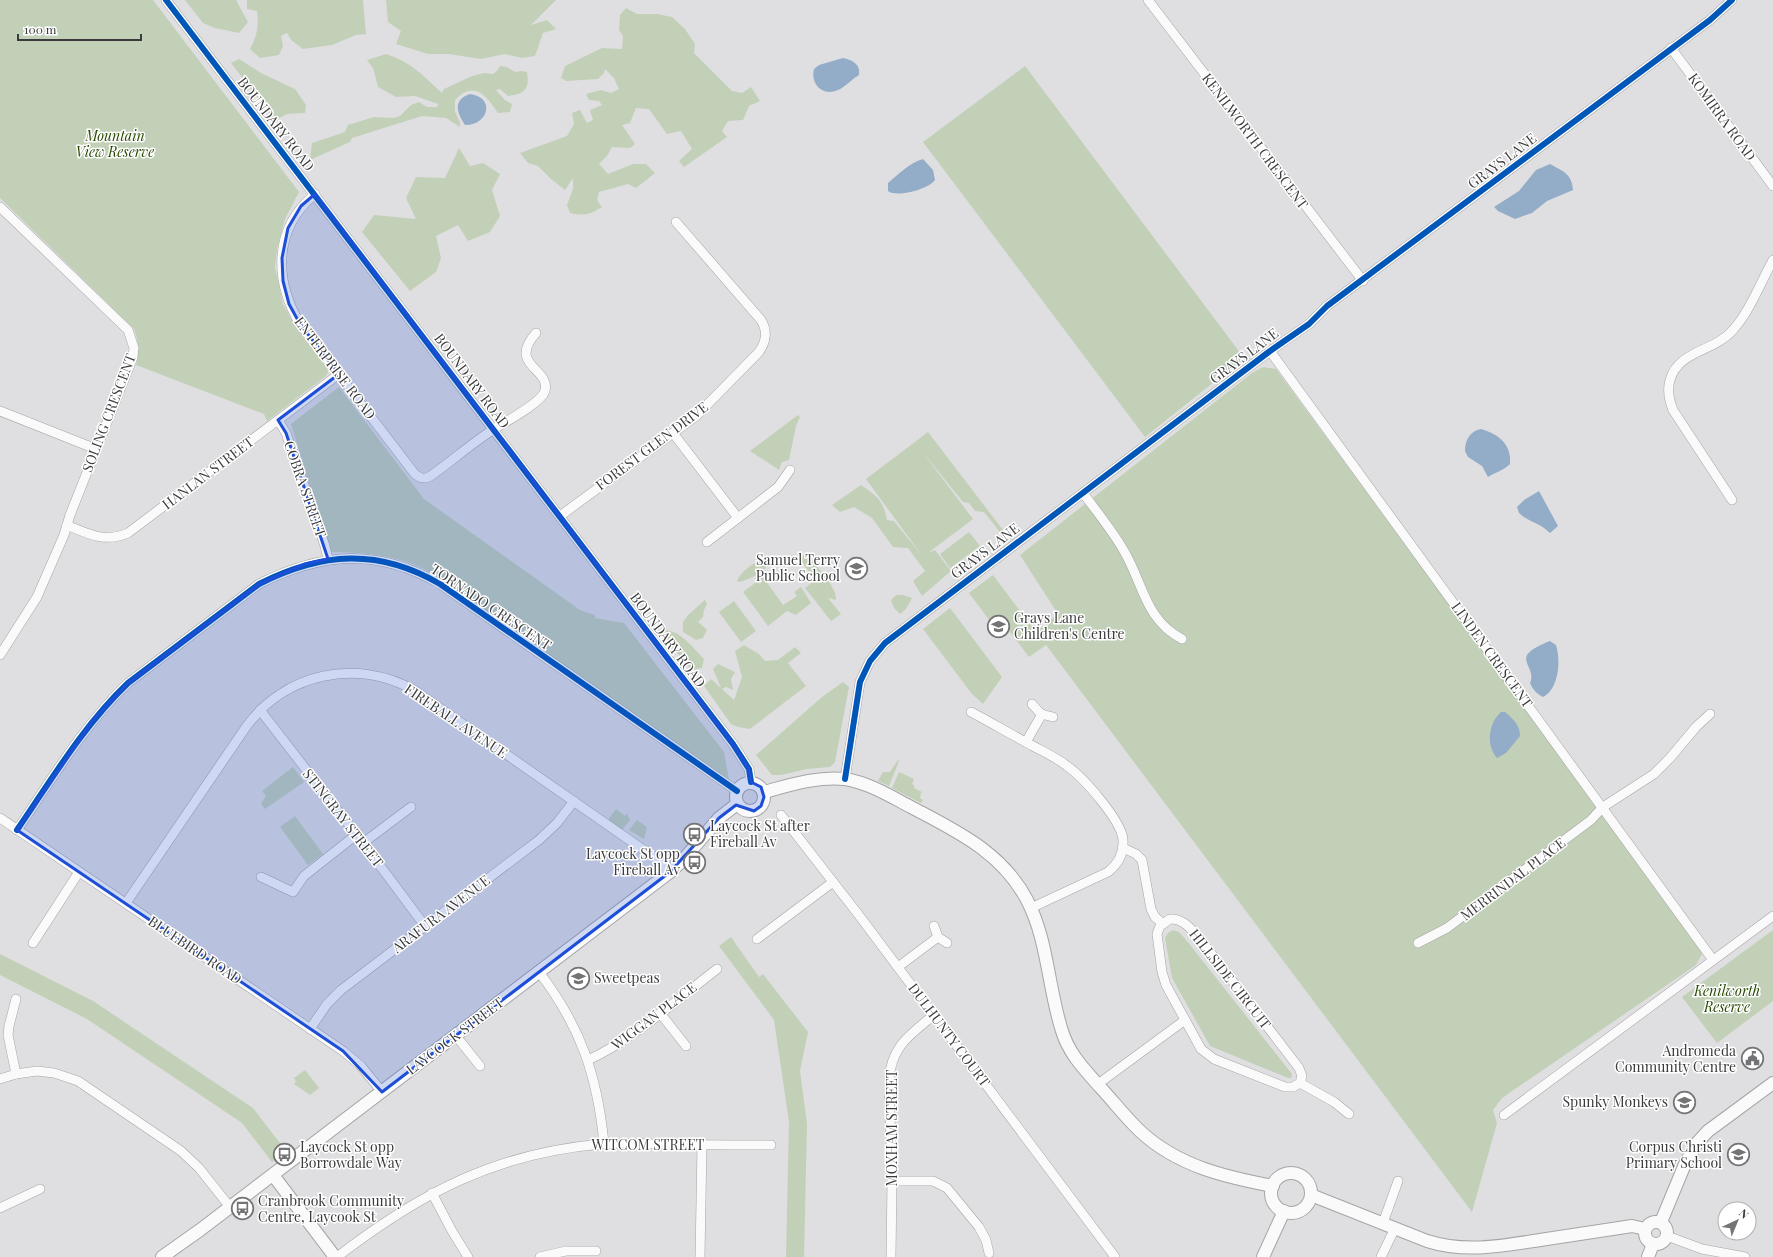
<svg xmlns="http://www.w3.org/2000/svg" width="1773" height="1257" font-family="'Playfair Display',serif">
<rect width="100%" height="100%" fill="#dfdfe1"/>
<!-- green -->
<g fill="#c2d0b8">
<path d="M0,0H153L299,192L285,219L277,249L275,267L283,304L295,326L327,367L328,372L326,376L267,421L264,414L136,365C139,352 139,342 134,329L0,198Z"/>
<polygon points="185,0 236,0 248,22 239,33 215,28 203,23"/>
<path d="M247,0H363L366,34L356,35L332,45L303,49L291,40L287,33L281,36L283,46L279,55L260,58L250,49C257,36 259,26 257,11L247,9Z"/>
<polygon points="386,0 556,0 531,25 547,20 556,29 543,33 535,56 522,58 505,54 481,59 449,54 428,54 396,44 401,31 388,22"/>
<path d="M626,8L637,14H657L672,17L685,29L695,44L694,53L732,91L742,93L751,87L760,101L749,106L743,120L728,121L722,131L727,137L684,167L679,161L692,149L681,131L667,134L649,109L636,108L630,123L622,125L635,144L630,148L612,147L607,156L599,164L608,174L633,164H646L655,173L636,188L628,184L599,192L597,200L602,207C589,215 585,216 570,213L567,205L573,189V178L565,190L551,179L538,166L528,163L520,153L567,136L574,124L572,113L580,110L587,123L593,120L590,110L602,105L599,101L589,100L586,94L601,90L611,93L619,89L614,78L605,69L604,73L598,79L566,81L561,78L565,66L602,48L622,49L623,36L619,30L620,15Z"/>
<path d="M386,54C413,63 422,75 442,93L444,89L472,76L484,73L493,74L497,71L500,66L507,67L515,72L522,71L527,72C530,89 525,94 508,96L500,89L496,90L505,100L512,104L510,112L498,113C486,95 474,80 455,100V112L460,122V127L446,118L422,116L352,138L350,142L310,160L312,143L345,132L348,125L374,117L394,118L400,116L411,105L419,102L427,107H437L438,104L415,96L396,97L378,87L373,68L367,60Z"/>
<polygon points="239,59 261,73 295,89 306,105 305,113 287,114 279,118 270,114 231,63"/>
<polygon points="1025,66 1244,358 1145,437 923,142"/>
<polygon points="459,148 470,166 483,163 500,174 492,190 500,216 490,232 468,241 458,225 436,236 441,258 436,272 410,291 362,232 374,215 416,219 406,198 416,177 445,178"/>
<polygon points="1263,367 1276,369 1699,945 1702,954 1696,965 1502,1098 1493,1110 1497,1123 1472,1212 1046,645 1029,657 998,616 990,621 969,593 993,575 1036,632 1058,614 1020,555 1252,373"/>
<path d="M339,387L424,499L580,610L595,615V618L624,623L724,752L729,780L437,576C404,556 368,552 330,552L291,424Z"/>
<polygon points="798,415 800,417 796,426 789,460 782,462 779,470 750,451"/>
<path d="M928,432L1006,534L1003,536L984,512L975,511L969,503L963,502L921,450L973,519L928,553L935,550L951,571L922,596L913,581L925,571L908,548L893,547L872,518L854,507L840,512L832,505L861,485C877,496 883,500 887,520L894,521L923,557L866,479Z"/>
<polygon points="969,532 980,546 950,568 940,554"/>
<path d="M806,554C814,563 838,588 836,600L828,598L841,614L831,621L805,588L815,580L799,558Z"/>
<path d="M765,559L768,566C761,573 749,580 739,582L737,581C740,572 756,560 765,559Z"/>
<polygon points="763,577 783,605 797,596 794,592 801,587 811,603 796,615 787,611 768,626 743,592"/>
<polygon points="896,595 903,595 912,598 906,609 900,614 894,608 891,600"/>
<polygon points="705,600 707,604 704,610 703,617 698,622 707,630 703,638 696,640 683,632 683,622 688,615"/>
<polygon points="734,601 756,631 741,642 719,612"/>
<polygon points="950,608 1002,677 983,704 972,694 923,629"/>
<path d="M663,630C681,630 692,647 704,659L702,668L691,670L662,634Z"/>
<polygon points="744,645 759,654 765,661 778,660 795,647 801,653 788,663 806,686 750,729 738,727 731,724 704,686 711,679 721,688 713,669 718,664 735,672 731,679 733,690 726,687 722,689 734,700 742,677 735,651"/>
<polygon points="843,682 849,687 835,762 830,767 807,769 781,775 772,775 756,755 822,697"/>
<polygon points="898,760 899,761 889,786 878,781 883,772 890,772"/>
<polygon points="293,767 304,782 265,809 261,804 266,796 262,791"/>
<polygon points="899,772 914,779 912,784 914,785 914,788 922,792 924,790 921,793 920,798 923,800 921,803 892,788"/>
<polygon points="616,809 625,816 627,813 630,820 622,830 608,820"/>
<polygon points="295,816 323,854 308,865 280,827"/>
<polygon points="637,820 647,827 644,839 629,830"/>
<polygon points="1173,930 1179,932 1187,941 1292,1074 1291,1078 1288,1078 1210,1046 1172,978 1165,938 1168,933"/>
<polygon points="1773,930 1773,1001 1717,1043 1682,997"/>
<polygon points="731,937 759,977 763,974 808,1032 800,1071 807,1124 804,1257 786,1257 789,1122 774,1020 719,946"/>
<polygon points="0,954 93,1001 253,1108 286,1151 272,1162 242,1123 87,1019 0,975"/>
<polygon points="305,1070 319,1088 310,1095 294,1084 296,1081 294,1078"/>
</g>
<!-- water -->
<g fill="#93acc8">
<path d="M843,58C852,60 861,64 859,75C852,79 845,87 838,90C823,97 810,84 814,69L819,65Z"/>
<path d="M470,94C497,98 487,126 465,125C457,113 452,100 470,94Z"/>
<path d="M923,159L933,170L935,180C929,189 897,198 888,191V183C899,174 909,163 923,159Z"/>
<path d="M1550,164C1563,171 1572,174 1573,190L1547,201L1532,213L1515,219L1498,211L1494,207L1519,191L1536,170Z"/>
<path d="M1481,429C1499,434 1512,445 1510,464C1503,471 1496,472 1488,477L1482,466L1468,457L1465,451C1465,440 1470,431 1481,429Z"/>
<path d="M1539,491L1558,526L1550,533C1539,522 1530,523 1519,513L1517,507L1524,500Z"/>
<path d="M1550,641L1556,645C1561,660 1559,689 1543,697C1537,694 1533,690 1530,683C1538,665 1506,658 1550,641Z"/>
<path d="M1501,712H1505C1513,719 1520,725 1520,736L1506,753L1497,758C1486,745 1488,724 1501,712Z"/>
</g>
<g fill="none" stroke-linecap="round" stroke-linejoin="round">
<defs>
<g id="minor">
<polyline points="166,0 733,744 749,769 751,782"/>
<polyline points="1148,0 1363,281"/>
<polyline points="1671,48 1773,186"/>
<path d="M315,194C273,229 274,280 300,324L414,473C420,479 425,480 432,475C453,460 472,443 494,429C505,422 541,403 545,391C551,368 507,366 536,333"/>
<polyline points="0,207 128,330 134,348 133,357 70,515 64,535 37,597 0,655"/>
<polyline points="1270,351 1713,960"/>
<polyline points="0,411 96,449"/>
<polyline points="278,420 286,433 325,546 328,559"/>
<polyline points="673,433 738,518"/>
<path d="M1083,493C1097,512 1112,530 1124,551C1143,583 1145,620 1182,639"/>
<path d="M1732,500L1673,410C1669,400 1667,390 1670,380C1679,350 1713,352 1732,331C1749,313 1761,282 1773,260"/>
<path d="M560,516L696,416L758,353C766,343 768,331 761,320L676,222"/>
<path d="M67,525C88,534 105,543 128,533L339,374"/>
<polyline points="707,542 778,487 790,470"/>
<polyline points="1032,704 1041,714 1053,717"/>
<polyline points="260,710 363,843 425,926"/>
<path d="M971,712C992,723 1012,735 1033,746C1044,752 1057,758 1067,766C1083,777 1122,821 1123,840C1124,854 1118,864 1108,872L1031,908"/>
<polyline points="1026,742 1042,714"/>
<polyline points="845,779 860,682 870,661 885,643 1270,351 1309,324 1327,306 1710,20 1732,0"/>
<polyline points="781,815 858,914 1115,1257"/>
<polyline points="0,818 343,1051 361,1066 382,1092"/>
<path d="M17,830C52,779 83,726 128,683L259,584C322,552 378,548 440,584L737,791"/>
<polyline points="363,843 411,807"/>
<polyline points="1123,848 1136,854 1142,860 1151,909 1155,917 1163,924"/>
<polyline points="261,877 293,892 304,876 356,835"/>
<path d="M126,903L246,727C285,673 356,658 414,690L658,860L670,872"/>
<path d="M1170,919C1182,918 1190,928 1198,936L1299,1068L1302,1076L1300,1083L1293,1087H1285L1214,1059L1201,1049L1166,985L1162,972L1157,934L1160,926Z"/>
<polyline points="934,926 938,937 947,943"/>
<polyline points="757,939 833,882"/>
<polyline points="33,943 79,872"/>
<polyline points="1418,943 1447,928 1591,820 1603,807 1654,774 1670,758 1696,727 1710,714"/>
<polyline points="898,967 938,937"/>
<path d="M539,972C581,1027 597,1075 604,1143"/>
<polyline points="16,999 9,1026 8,1035 16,1074"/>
<polyline points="660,1013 686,1046"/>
<polyline points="310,1029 327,1004 341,990 539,840 557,823 574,801"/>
<polyline points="456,1036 480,1066"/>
<path d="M588,1060C632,1040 678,999 717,969"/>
<polyline points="0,1079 16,1074 37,1071 54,1073 78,1081 181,1151 199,1168 230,1207"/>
<polyline points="1300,1083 1334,1102 1349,1114"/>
<polyline points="1098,1084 1185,1020"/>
<polyline points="1504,1115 1773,916"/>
<polyline points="892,1181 933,1181 947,1188 979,1227 986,1240 989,1253"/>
<polyline points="432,1193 452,1231 468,1257"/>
<polyline points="0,1208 40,1189"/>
<polyline points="1383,1223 1398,1181"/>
<polyline points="1667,1236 1702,1249 1745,1257"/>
<path d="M337,1257C420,1193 496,1153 602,1144C621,1142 641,1144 660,1144C697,1145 734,1145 771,1145"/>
<polyline points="540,1257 566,1251 596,1251"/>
<polyline points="700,1257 702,1145"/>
<path d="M891,1257L892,1181L889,1082C890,1048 909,1035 934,1015"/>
<polyline points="1381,1257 1395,1228"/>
</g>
<g id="tertiary">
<circle cx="750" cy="797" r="14"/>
<path d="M764,792C790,785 818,776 845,779C869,783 890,796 911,807C956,831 1002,852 1027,900C1048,940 1048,988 1062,1031C1069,1054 1085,1070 1100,1087C1114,1102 1126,1118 1141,1132C1178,1166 1225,1177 1273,1186"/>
<circle cx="1291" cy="1193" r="20"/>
<polyline points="273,1175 335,1257"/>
<path d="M1311,1195L1427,1241C1465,1253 1502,1246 1540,1240C1566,1236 1593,1232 1619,1228L1632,1226L1645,1229"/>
<circle cx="1656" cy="1233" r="11"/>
<polyline points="1661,1222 1685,1164 1697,1143 1708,1131 1773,1083"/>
<polyline points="162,1257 200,1230 670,872 683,860 719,818 737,804"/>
<polyline points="1263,1257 1284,1211"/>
<polyline points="1648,1257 1653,1244"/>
</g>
</defs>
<!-- minor casing -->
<use href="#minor" stroke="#a5a5a6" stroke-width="10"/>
<!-- tertiary casing -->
<use href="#tertiary" stroke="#a5a5a6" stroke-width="14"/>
<!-- minor -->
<use href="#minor" stroke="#fafafa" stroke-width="9"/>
<!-- tertiary -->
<use href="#tertiary" stroke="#fafafa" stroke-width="12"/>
<defs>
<g id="cycleway">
<polyline points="166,0 733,744 749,769 751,782"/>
<polyline points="845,779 860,682 870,661 885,643 1270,351 1309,324 1327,306 1710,20 1732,0"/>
<path d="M17,830C52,779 83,726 128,683L259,584C322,552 378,548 440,584L737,791"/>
</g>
</defs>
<!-- cycleway casing -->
<use href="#cycleway" stroke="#fff" stroke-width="8"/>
<!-- cycleway -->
<use href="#cycleway" stroke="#0057b8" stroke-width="6"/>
</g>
<!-- marked area -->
<path fill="#1d4ed8" fill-opacity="0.2" stroke="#1d4ed8" stroke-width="3" stroke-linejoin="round" d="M315,194L733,744L749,769L751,782L761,787L764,797L761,806L754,811L736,805L719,818L670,872L382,1092L343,1051L17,830L93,720L128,683L259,584L305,564L328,559L286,433L278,420L339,374L300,324L289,304L283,281L282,258L288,228L301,206Z"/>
<!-- icons -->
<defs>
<symbol id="school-ring" viewBox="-11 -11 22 22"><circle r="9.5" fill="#fff" stroke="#747476" stroke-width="1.5"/><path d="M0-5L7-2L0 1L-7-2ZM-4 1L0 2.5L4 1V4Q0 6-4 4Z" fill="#747476"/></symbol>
<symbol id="bus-ring" viewBox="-11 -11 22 22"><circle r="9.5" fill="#fff" stroke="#747476" stroke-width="1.5"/><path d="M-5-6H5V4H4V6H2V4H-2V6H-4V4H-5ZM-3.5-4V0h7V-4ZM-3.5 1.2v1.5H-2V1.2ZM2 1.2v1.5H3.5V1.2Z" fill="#747476"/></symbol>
<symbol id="civic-ring" viewBox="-11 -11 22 22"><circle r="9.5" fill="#fff" stroke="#747476" stroke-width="1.5"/><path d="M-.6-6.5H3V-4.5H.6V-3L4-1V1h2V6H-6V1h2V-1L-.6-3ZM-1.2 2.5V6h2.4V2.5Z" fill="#747476"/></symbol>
</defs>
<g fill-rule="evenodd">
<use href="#school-ring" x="844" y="556" width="25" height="25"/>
<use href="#school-ring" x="986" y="614" width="25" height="25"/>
<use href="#bus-ring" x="682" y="822" width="25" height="25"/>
<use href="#bus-ring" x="682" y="850" width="25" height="25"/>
<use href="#school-ring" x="566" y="966" width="25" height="25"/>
<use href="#civic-ring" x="1740" y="1046" width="25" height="25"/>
<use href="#school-ring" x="1672" y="1090" width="25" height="25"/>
<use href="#bus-ring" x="272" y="1142" width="25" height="25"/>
<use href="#school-ring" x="1726" y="1142" width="25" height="25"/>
<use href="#bus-ring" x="230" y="1196" width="25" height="25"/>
</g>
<g text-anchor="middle" stroke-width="3" stroke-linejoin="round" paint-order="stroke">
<!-- street labels -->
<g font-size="14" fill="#3b3b3d" stroke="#fff">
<text transform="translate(1722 117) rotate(54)" y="5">KOMIRRA ROAD</text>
<text transform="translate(276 124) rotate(52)" y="5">BOUNDARY ROAD</text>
<text transform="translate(1255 141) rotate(53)" y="5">KENILWORTH CRESCENT</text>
<text transform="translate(1502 161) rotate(-37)" y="5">GRAYS LANE</text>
<text transform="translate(1244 356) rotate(-37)" y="5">GRAYS LANE</text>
<text transform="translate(335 368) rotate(53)" y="5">ENTERPRISE ROAD</text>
<text transform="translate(472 381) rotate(53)" y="5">BOUNDARY ROAD</text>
<text transform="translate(109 413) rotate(-69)" y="5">SOLING CRESCENT</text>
<text transform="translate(652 446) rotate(-37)" y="5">FOREST GLEN DRIVE</text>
<text transform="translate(208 473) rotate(-37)" y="5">HANLAN STREET</text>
<text transform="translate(305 489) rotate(71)" y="5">COBRA STREET</text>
<text transform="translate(985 551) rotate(-37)" y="5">GRAYS LANE</text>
<text transform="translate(491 607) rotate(34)" y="5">TORNADO CRESCENT</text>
<text transform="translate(668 640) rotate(53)" y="5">BOUNDARY ROAD</text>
<text transform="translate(1492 655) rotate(54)" y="5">LINDEN CRESCENT</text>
<text transform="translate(456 721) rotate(34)" y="5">FIREBALL AVENUE</text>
<text transform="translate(343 818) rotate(52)" y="5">STINGRAY STREET</text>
<text transform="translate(1513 879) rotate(-37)" y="5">MERRINDAL PLACE</text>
<text transform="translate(441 914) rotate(-37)" y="5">ARAFURA AVENUE</text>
<text transform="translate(195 950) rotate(34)" y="5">BLUEBIRD ROAD</text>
<text transform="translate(1230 979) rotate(52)" y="5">HILLSIDE CIRCUIT</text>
<text transform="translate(654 1016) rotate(-37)" y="5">WIGGAN PLACE</text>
<text transform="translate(949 1035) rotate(53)" y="5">DULHUNTY COURT</text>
<text transform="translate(455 1036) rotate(-37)" y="5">LAYCOCK STREET</text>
<text transform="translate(892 1128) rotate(-90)" y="5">MOXHAM STREET</text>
<text x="648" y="1150">WITCOM STREET</text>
</g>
<!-- park labels -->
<g font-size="14" font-style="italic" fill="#274800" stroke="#fff">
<text x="115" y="141">Mountain<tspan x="115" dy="16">View Reserve</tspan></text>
<text x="1727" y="996">Kenilworth<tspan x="1727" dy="16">Reserve</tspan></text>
</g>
<!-- poi labels -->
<g font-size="14" fill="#3b3b3d" stroke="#fff" text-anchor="end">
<text x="840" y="565">Samuel Terry<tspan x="840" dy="16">Public School</tspan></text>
<text x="1014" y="623" text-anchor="start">Grays Lane<tspan x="1014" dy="16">Children's Centre</tspan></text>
<text x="710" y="831" text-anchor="start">Laycock St after<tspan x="710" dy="16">Fireball Av</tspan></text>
<text x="680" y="859">Laycock St opp<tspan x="680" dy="16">Fireball Av</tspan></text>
<text x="594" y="983" text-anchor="start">Sweetpeas</text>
<text x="1736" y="1056">Andromeda<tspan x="1736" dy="16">Community Centre</tspan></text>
<text x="1668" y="1107">Spunky Monkeys</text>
<text x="300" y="1152" text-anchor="start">Laycock St opp<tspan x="300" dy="16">Borrowdale Way</tspan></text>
<text x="1722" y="1152">Corpus Christi<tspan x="1722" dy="16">Primary School</tspan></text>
<text x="258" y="1206" text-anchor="start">Cranbrook Community<tspan x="258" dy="16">Centre, Laycook St</tspan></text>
</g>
</g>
<!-- north arrow -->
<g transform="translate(1737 1221) rotate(44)"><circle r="19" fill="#ffffff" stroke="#b1b1b1"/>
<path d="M0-3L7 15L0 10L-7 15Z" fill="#747476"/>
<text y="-6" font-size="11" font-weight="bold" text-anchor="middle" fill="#3b3b3d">N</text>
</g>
<!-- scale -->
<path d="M18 34v6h123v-6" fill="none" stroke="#3b3b3d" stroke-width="2"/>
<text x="24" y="34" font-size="12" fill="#3b3b3d" stroke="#ffffff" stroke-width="3" paint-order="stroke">100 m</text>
</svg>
